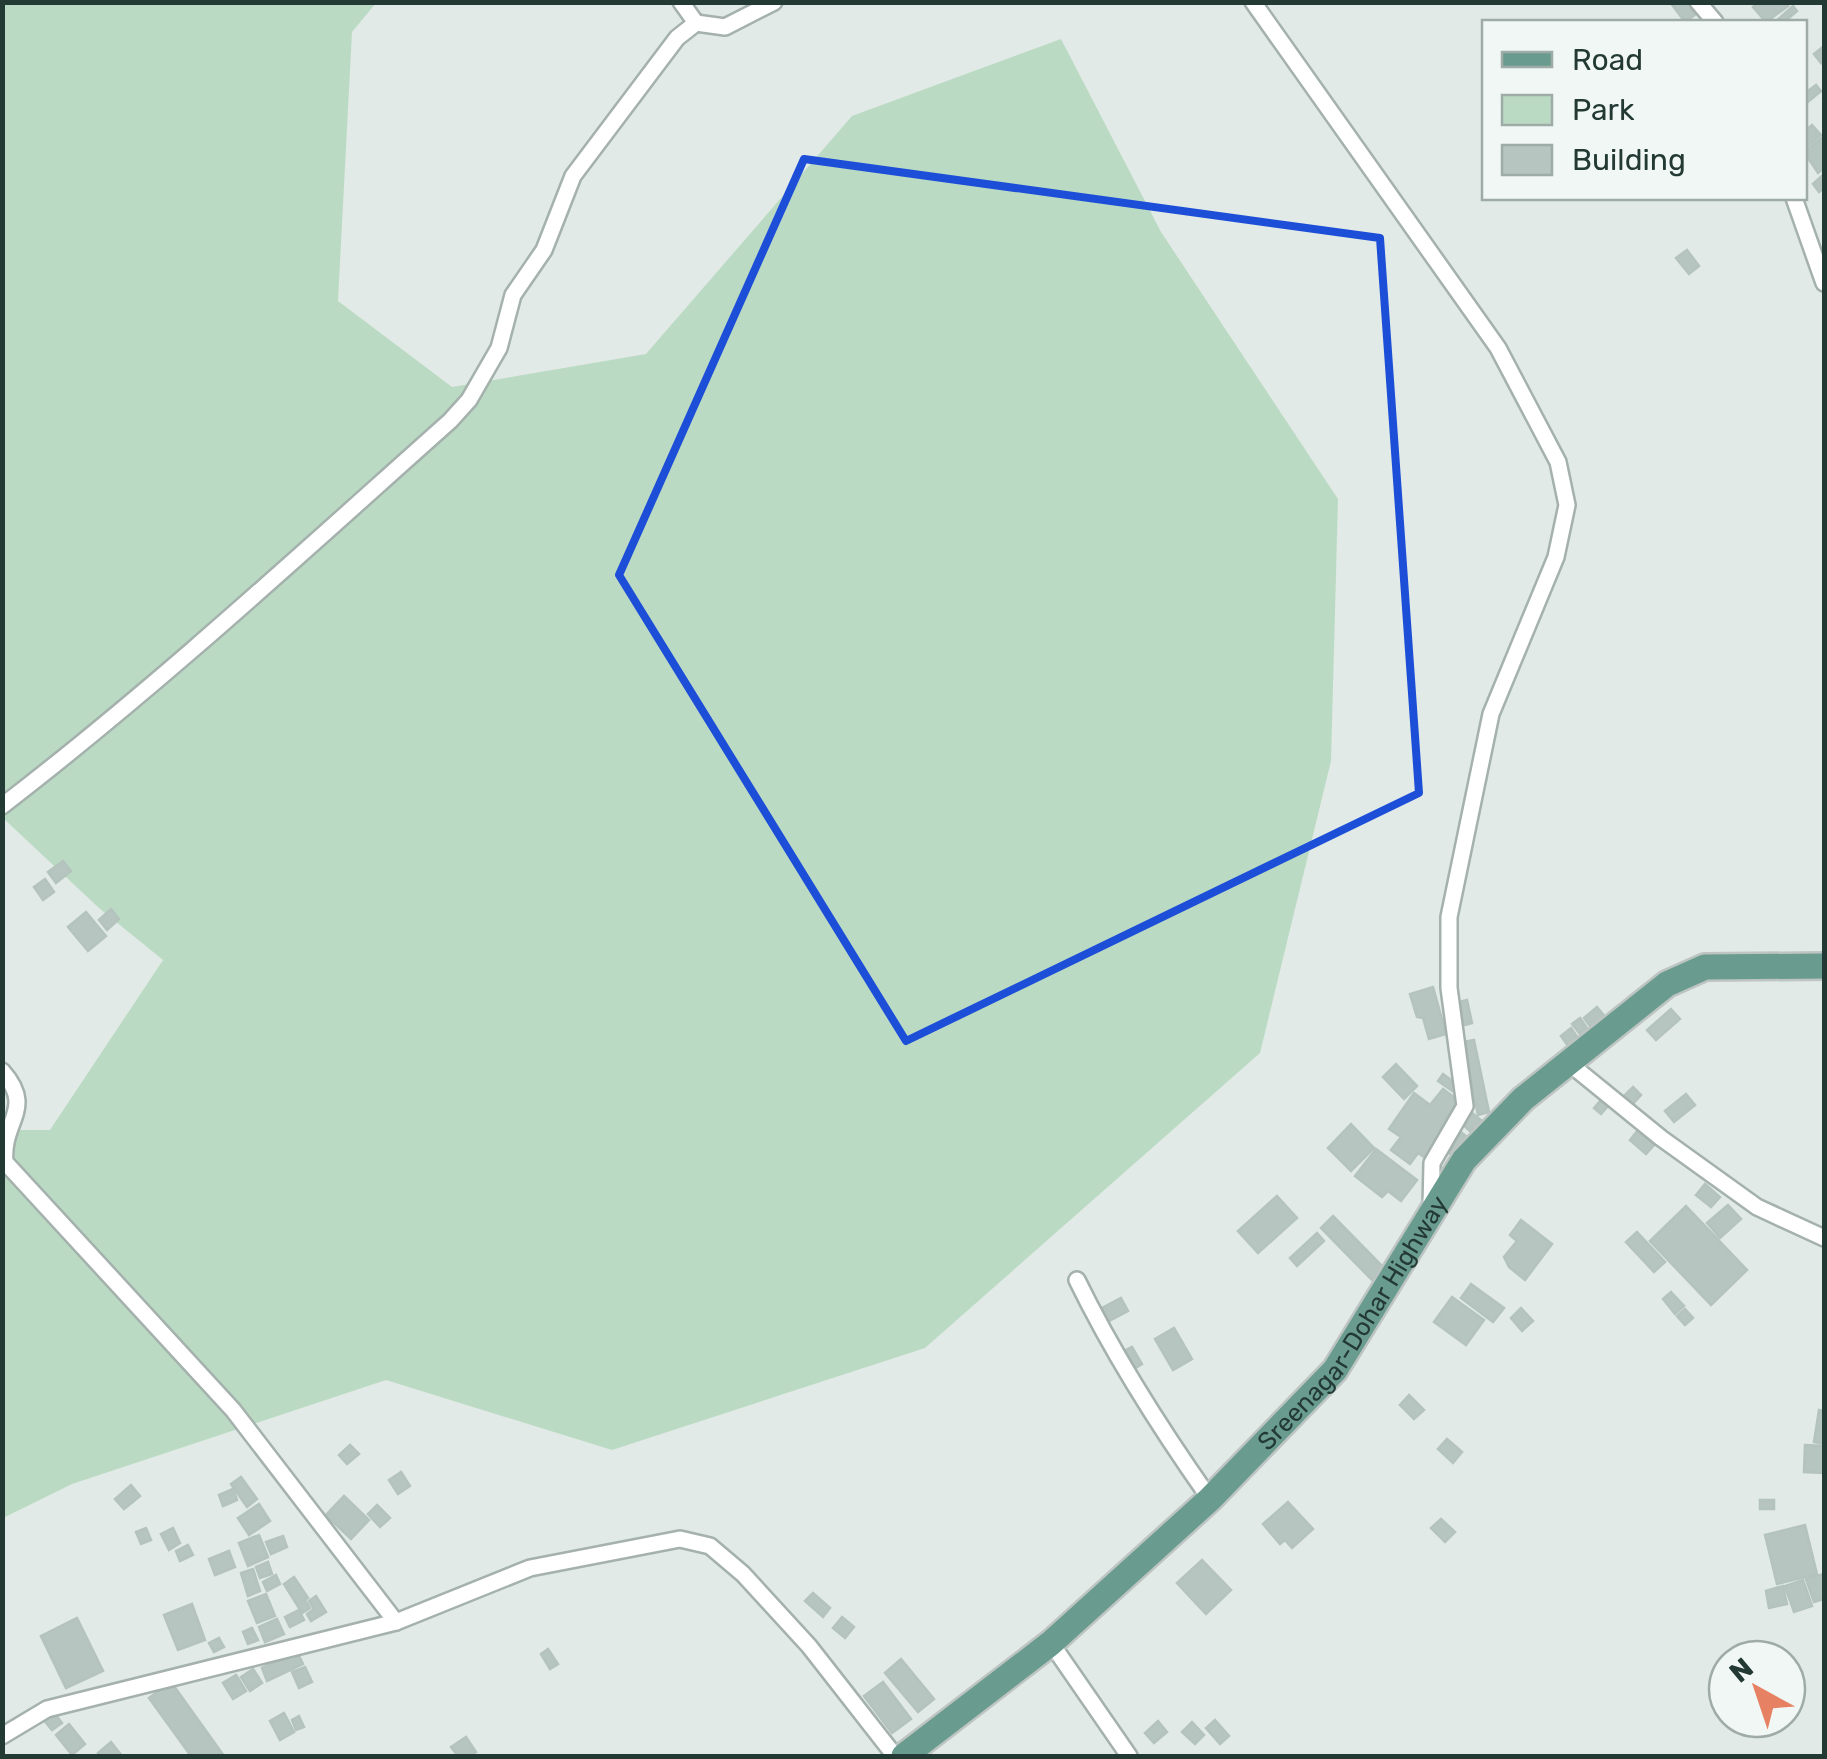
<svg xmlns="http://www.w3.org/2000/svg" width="1827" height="1759" font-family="Rubik,sans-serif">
<rect width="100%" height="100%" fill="#e1eae6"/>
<!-- green -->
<polygon fill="#bbdac3" points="3,3 376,3 352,32 338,301 452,387 646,354 852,116 1061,39 1161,232 1338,499 1331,761 1260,1053 925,1348 612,1450 386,1380 72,1484 3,1518 3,1130 50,1130 163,960 99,908 3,818"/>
<!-- building -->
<g fill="#b6c5bf" stroke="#b4c3bd" stroke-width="2.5">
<polygon points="1670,2 1687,2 1696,14 1685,22"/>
<polygon points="1758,2 1784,2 1788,6 1766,22 1753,7"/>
<polygon points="1793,6 1797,11 1784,22 1775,22"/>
<polygon points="1824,46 1824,60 1821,63 1814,54"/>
<polygon points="1816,85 1821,91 1804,105 1804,94"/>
<polygon points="1812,125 1821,135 1805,148 1804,132"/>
<polygon points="1824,136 1824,168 1818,173 1804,152"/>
<polygon points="1824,174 1824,188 1819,192 1813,184"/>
<polygon points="1687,250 1699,266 1689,274 1676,258"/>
<polygon points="63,861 71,871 56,883 48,872"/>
<polygon points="45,879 54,892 43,900 34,887"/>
<polygon points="111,909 119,919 107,930 99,920"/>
<polygon points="86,912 106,936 88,951 68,927"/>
<polygon points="1433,987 1446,1034 1429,1039 1423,1018 1417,1017 1410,994"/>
<polygon points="1467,1000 1472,1023 1461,1026 1455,1003"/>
<polygon points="1597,1007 1606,1018 1592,1029 1584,1018"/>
<polygon points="1671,1009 1680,1019 1656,1040 1647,1030"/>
<polygon points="1580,1018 1587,1028 1580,1034 1572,1024"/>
<polygon points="1571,1028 1578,1038 1568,1046 1561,1036"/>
<polygon points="1474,1040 1489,1112 1478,1115 1463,1042"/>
<polygon points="1396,1064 1417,1086 1404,1099 1383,1077"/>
<polygon points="1443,1074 1459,1086 1454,1092 1438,1081"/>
<polygon points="1633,1087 1641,1095 1631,1106 1622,1098"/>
<polygon points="1443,1089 1459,1101 1441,1125 1446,1129 1424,1157 1418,1153 1410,1164 1391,1150 1401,1137 1389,1129 1414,1093 1430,1105"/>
<polygon points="1686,1094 1695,1105 1674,1122 1665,1111"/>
<polygon points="1601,1100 1608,1106 1601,1114 1594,1108"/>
<polygon points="1471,1112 1483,1122 1473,1134 1461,1123"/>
<polygon points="1351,1124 1374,1148 1351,1171 1328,1148"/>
<polygon points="1458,1130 1471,1140 1456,1158 1443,1149"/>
<polygon points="1638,1130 1654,1145 1646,1154 1630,1140"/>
<polygon points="1376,1149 1417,1180 1401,1201 1388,1191 1382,1197 1355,1176"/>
<polygon points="1705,1184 1720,1197 1711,1207 1696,1195"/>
<polygon points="1277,1196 1297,1218 1258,1253 1238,1231"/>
<polygon points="1728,1205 1741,1219 1720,1238 1707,1223"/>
<polygon points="1686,1206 1747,1270 1711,1305 1650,1241"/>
<polygon points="1333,1216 1384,1268 1372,1280 1321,1228"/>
<polygon points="1521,1220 1552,1244 1525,1280 1509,1267 1504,1257 1517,1241 1510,1235"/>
<polygon points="1637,1232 1665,1262 1654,1272 1626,1242"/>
<polygon points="1317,1233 1324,1241 1297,1266 1290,1258"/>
<polygon points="1471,1284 1504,1308 1493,1322 1461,1298"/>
<polygon points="1671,1292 1684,1306 1675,1314 1663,1299"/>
<polygon points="1452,1297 1484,1320 1466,1345 1434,1322"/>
<polygon points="1121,1298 1128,1311 1109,1321 1102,1308"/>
<polygon points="1521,1308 1533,1321 1522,1331 1511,1318"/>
<polygon points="1685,1309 1693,1318 1685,1325 1677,1316"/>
<polygon points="1174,1328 1192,1359 1173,1370 1155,1339"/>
<polygon points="1132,1347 1142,1364 1132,1370 1122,1352"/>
<polygon points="1409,1395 1424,1410 1414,1419 1400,1405"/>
<polygon points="1819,1410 1824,1411 1824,1444 1814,1442"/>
<polygon points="1447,1439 1462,1452 1453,1463 1438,1449"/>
<polygon points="350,1445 359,1454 347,1464 339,1455"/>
<polygon points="1805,1445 1824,1446 1824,1473 1804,1472"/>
<polygon points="401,1472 410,1486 398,1494 389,1480"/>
<polygon points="241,1477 257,1499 247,1507 231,1484"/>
<polygon points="131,1485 140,1496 124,1509 115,1499"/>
<polygon points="233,1489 237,1500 223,1506 219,1495"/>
<polygon points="344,1496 369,1520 351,1539 326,1515"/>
<rect x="1760" y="1500" width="14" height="9"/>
<polygon points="1288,1502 1313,1529 1292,1548 1285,1540 1280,1544 1263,1524"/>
<polygon points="259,1504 270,1521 249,1535 238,1518"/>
<polygon points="377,1505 390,1518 380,1527 368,1514"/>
<polygon points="1441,1519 1455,1532 1445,1542 1431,1528"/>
<polygon points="1805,1525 1817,1574 1777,1584 1765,1535"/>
<polygon points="146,1528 151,1540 141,1544 136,1532"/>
<polygon points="173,1528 180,1543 169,1550 161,1534"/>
<polygon points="259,1535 268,1557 248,1566 239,1543"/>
<polygon points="283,1536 287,1547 271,1554 266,1542"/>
<polygon points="188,1545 193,1555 180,1561 176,1551"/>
<polygon points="229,1551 235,1567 215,1575 209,1559"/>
<polygon points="1202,1560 1231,1590 1206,1614 1177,1583"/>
<polygon points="268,1562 272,1574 260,1578 256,1567"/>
<polygon points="253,1569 260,1591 248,1596 241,1573"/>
<polygon points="1824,1574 1824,1599 1814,1602 1806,1579"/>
<polygon points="276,1575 280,1584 267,1591 263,1582"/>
<polygon points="294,1577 308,1598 305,1600 310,1608 302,1613 284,1584"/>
<polygon points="1803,1580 1812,1606 1794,1612 1785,1586"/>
<polygon points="1783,1586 1787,1604 1769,1608 1766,1591"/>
<polygon points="813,1593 830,1608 823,1617 805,1601"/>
<polygon points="266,1594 275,1616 257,1623 248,1601"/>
<polygon points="316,1596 326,1612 311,1621 307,1614 314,1609 309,1601"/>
<polygon points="192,1604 205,1640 178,1650 164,1615"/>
<polygon points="299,1610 304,1620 290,1627 285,1617"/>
<polygon points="842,1617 854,1627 845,1638 833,1628"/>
<polygon points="77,1618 103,1671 66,1688 41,1636"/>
<polygon points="277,1619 284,1634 265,1642 259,1627"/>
<polygon points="252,1628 258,1640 248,1644 243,1632"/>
<polygon points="219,1638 224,1647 214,1652 209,1643"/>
<polygon points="548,1649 558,1664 550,1669 541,1654"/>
<polygon points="297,1652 303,1664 267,1681 262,1668"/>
<polygon points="901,1659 934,1699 918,1712 885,1673"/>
<polygon points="305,1667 312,1682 299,1688 292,1672"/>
<polygon points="253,1669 262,1683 250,1691 241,1677"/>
<polygon points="236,1675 246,1691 233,1699 223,1683"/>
<polygon points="171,1682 224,1756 191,1756 149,1698"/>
<polygon points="883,1682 911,1719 892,1733 864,1696"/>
<polygon points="52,1710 62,1723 52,1730 42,1718"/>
<polygon points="284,1713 294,1732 280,1740 270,1721"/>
<polygon points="299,1716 304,1727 296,1730 292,1720"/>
<polygon points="1215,1720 1229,1736 1220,1744 1206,1728"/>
<polygon points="1158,1721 1167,1732 1154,1743 1145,1733"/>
<polygon points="1192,1722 1204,1735 1195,1744 1182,1732"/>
<polygon points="69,1724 85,1744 72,1755 56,1735"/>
<polygon points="466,1737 476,1752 469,1756 458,1756 451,1747"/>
<polygon points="111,1742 122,1756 100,1756 98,1753"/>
</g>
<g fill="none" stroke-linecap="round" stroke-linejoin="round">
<defs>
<g id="minor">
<polyline points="681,2 696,23"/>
<polyline points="1253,2 1498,348 1558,462 1567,505 1556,557 1491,714 1449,917 1449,988 1465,1106 1432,1163 1431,1207"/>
<polyline points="1698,2 1715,22"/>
<polyline points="1794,198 1824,283"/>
<path d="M2,806C158,686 303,552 450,421L469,400L499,348L513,295L544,250L573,176L677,38L696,23L725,27L774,2"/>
<polyline points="1570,1064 1661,1138 1757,1207 1824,1238"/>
<path d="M2,1071C36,1109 1,1121 5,1162L233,1410L396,1622"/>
<path d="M1077,1280C1115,1358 1160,1428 1210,1499"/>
<polyline points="1051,1643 1129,1756"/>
<polyline points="2,1736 47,1709 396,1622 530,1568 680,1539 710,1546 743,1574 809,1646 895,1756"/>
</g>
<g id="primary">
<path id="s1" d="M904,1756L1051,1643L1210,1499L1335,1370L1464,1160L1523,1099L1667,984L1705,967L1824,966"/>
</g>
</defs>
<!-- minor casing -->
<use href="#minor" stroke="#a4b1ad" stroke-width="20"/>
<!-- primary casing -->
<use href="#primary" stroke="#bdc4c2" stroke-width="30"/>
<!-- minor -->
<use href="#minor" stroke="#fff" stroke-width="15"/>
<!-- primary -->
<use href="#primary" stroke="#699c8e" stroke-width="25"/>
</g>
<!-- marked area -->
<path fill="none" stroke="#1d4ed8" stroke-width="8" stroke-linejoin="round" d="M804,159L1380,238L1419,793L906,1041L619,575Z"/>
<g text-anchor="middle" stroke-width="8" stroke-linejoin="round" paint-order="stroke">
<!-- street labels -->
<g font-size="25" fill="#233933" stroke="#f1f7f4">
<text dy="9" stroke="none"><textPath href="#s1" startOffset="628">Sreenagar-Dohar Highway</textPath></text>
</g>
</g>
<!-- border -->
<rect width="1827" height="1759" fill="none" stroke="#233933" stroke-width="10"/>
<!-- legend -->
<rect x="1482" y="20" width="325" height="180" fill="#f1f7f4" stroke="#9faba7" stroke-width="2.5"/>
<rect x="1502" y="52" width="50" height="15" fill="#699c8e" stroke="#9faba7" stroke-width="2.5"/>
<text x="1572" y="70" font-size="30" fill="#233933">Road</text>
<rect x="1502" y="95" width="50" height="30" fill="#bbdac3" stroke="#9faba7" stroke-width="2.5"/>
<text x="1572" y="120" font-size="30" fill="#233933">Park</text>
<rect x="1502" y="145" width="50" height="30" fill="#b6c5bf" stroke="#9faba7" stroke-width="2.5"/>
<text x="1572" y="170" font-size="30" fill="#233933">Building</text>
<!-- north arrow -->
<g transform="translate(1757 1689) rotate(320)"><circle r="48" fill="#f1f7f4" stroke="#9faba7" stroke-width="2.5"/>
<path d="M0-8L18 38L0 25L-18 38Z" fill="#e68163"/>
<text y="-15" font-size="28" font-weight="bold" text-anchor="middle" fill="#233933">N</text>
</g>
</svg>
